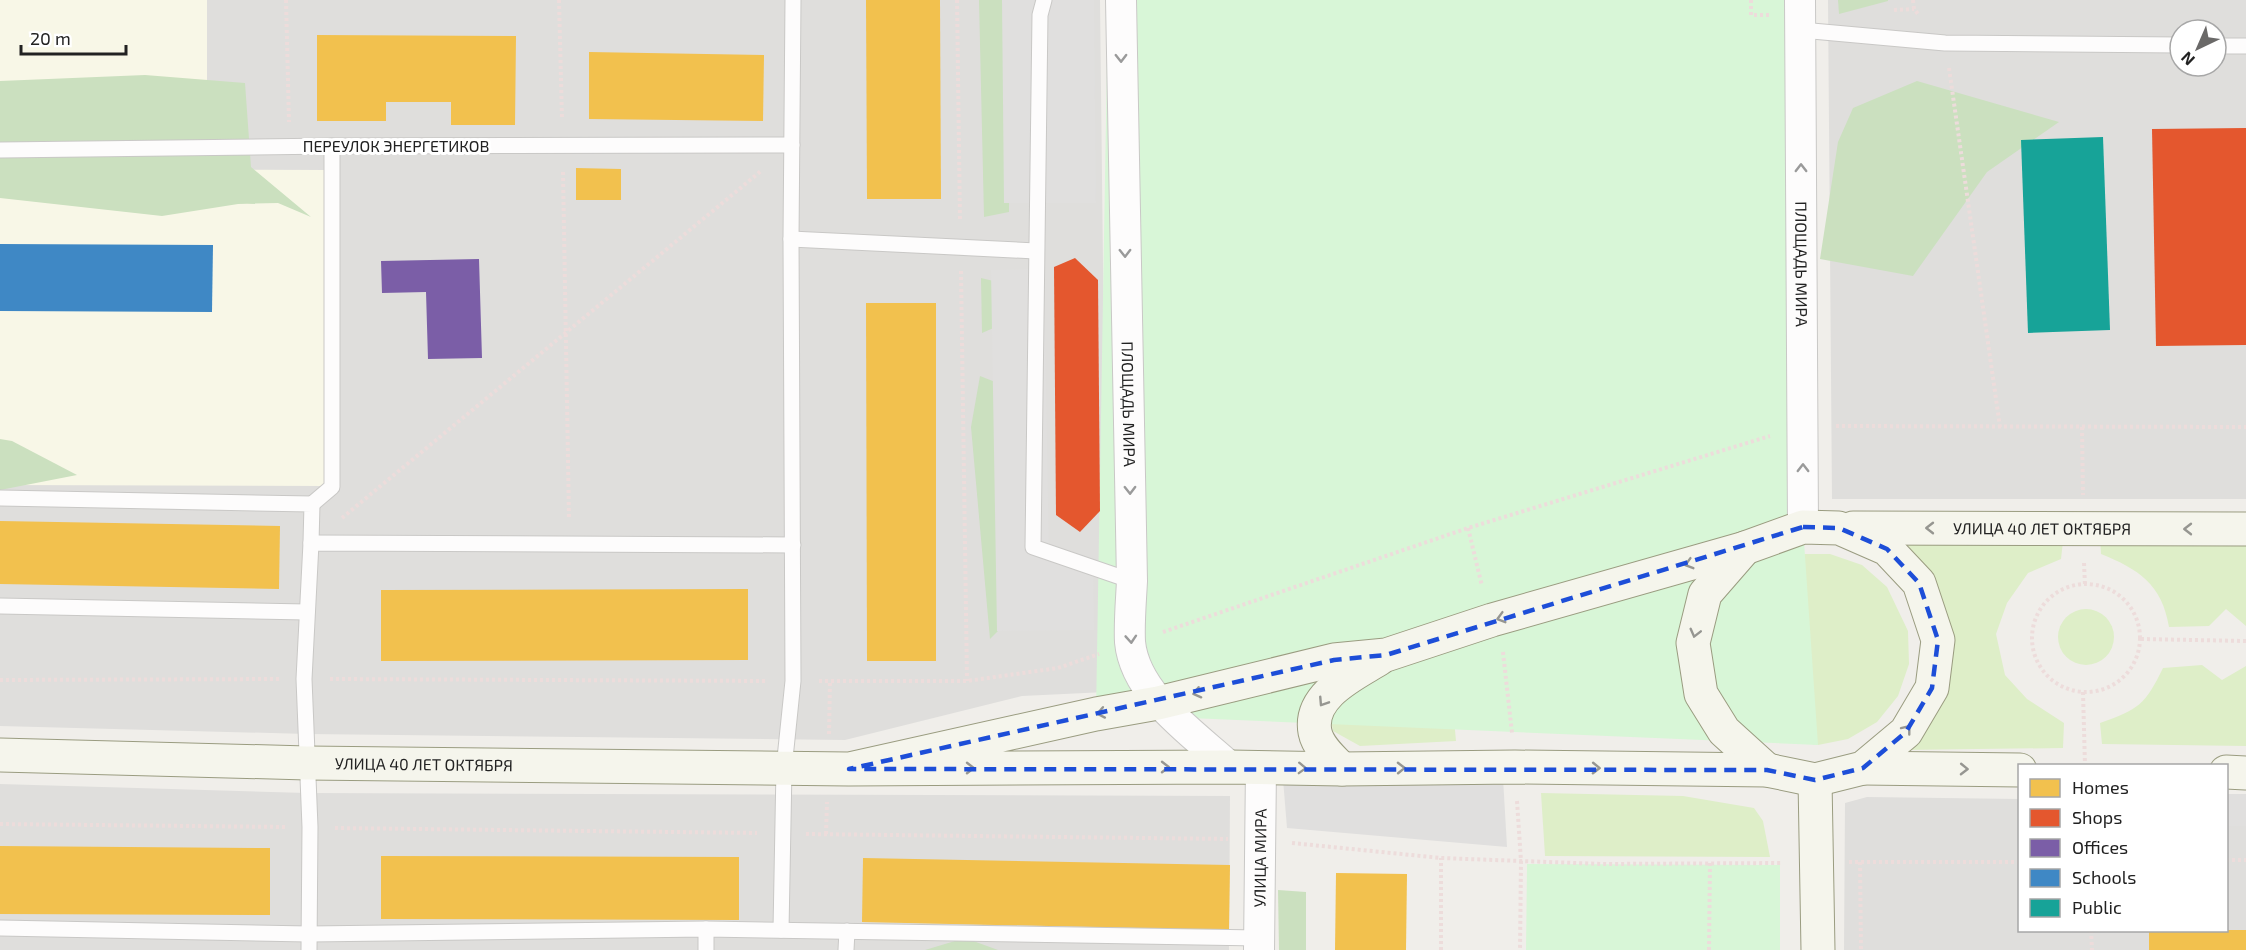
<svg xmlns="http://www.w3.org/2000/svg" width="2246" height="950" font-family="'Exo 2',sans-serif">
<rect width="100%" height="100%" fill="#f0eeea"/>
<!-- residential -->
<g fill="#dfdedc" fill-rule="evenodd">
<polygon points="0,0 1100,0 1107,619 1106,692 1022,696 845,740 307,734 0,726"/>
<path d="M1828,0H2246V499H1832ZM2180,30H2216V66H2180Z"/>
<polygon points="0,784 306,793 1230,796 1229,950 0,950"/>
<polygon points="1867,797 2019,799 2020,930 2226,930 2227,802 2246,802 2246,950 1844,950 1845,803"/>
</g>
<!-- education -->
<g fill="#f8f7e7">
<rect x="0" y="0" width="207" height="135"/>
<polygon points="0,169 326,170 326,486 0,485"/>
</g>
<!-- grass -->
<g fill="#deeec8">
<path d="M2100,536L2246,538V626L2226,609L2209,626L2169,627C2162,584 2138,569 2101,554Z"/>
<polygon points="2063,541 2061,559 2028,573 2007,603 1996,634 2005,675 2027,699 2064,723 2063,748 1902,750 1930,724 1945,694 1953,652 1947,612 1931,579 1907,544"/>
<polygon points="1797,554 1830,554 1862,565 1887,587 1908,631 1909,664 1898,696 1877,722 1848,739 1818,745 1785,740"/>
<circle cx="2086" cy="637" r="28"/>
<path d="M2202,665L2222,680L2246,666V746L2102,744L2100,723C2139,709 2145,705 2163,668Z"/>
<polygon points="1449,666 1456,741 1360,746 1333,731 1330,714"/>
<polygon points="1541,793 1683,796 1754,808 1763,821 1770,857 1545,856"/>
</g>
<!-- forest -->
<g fill="#cbe0bf">
<polygon points="979,0 1010,0 1009,212 984,217"/>
<polygon points="1838,0 1888,0 1888,1 1839,14"/>
<polygon points="145,75 245,83 251,167 311,217 278,203 238,204 162,216 0,198 0,81"/>
<polygon points="1917,81 2059,122 1987,172 1913,276 1820,259 1838,142 1853,108"/>
<polygon points="981,278 1006,284 1005,323 982,333"/>
<polygon points="980,376 1008,387 1016,613 990,639 971,427"/>
<polygon points="0,439 12,441 77,475 0,490"/>
<polygon points="1278,890 1306,892 1306,950 1279,950"/>
<polygon points="965,938 998,950 925,950"/>
</g>
<!-- park -->
<g fill="#d8f6d7">
<polygon points="1108,0 1793,0 1803,527 1818,745 1096,714"/>
<polygon points="1527,864 1780,865 1780,950 1526,950"/>
</g>
<!-- parking -->
<g fill="#e0dfde">
<polygon points="1002,0 1094,0 1096,203 1004,203"/>
<polygon points="1044,269 1049,561 1093,561 1094,630 997,631 991,270"/>
<polygon points="1503,778 1507,847 1287,828 1283,779"/>
<rect x="2227" y="794" width="19" height="32"/>
</g>
<!-- homes -->
<g fill="#f2c14e">
<polygon points="866,0 940,0 941,199 867,199"/>
<polygon points="317,35 516,36 515,125 451,125 451,102 386,102 386,121 317,121"/>
<polygon points="589,52 764,55 763,121 589,119"/>
<polygon points="576,168 621,169 621,200 576,200"/>
<polygon points="866,303 936,303 936,661 867,661"/>
<polygon points="0,521 280,526 279,589 0,584"/>
<polygon points="748,589 748,660 381,661 381,590"/>
<polygon points="0,846 270,848 270,915 0,914"/>
<polygon points="381,856 739,857 739,920 381,919"/>
<polygon points="863,858 1230,865 1229,930 862,922"/>
<polygon points="1336,873 1407,874 1406,950 1335,950"/>
<rect x="2149" y="930" width="97" height="20"/>
</g>
<!-- shops -->
<g fill="#e4572e">
<polygon points="2246,128 2246,345 2156,346 2152,129"/>
<polygon points="1075,258 1098,280 1100,511 1080,532 1056,515 1054,267"/>
</g>
<!-- offices -->
<polygon fill="#7b5ea7" points="479,259 482,358 428,359 426,292 382,293 381,261"/>
<!-- schools -->
<polygon fill="#3f88c5" points="0,244 213,245 212,312 0,311"/>
<!-- public -->
<polygon fill="#17a398" points="2103,137 2110,330 2028,333 2021,140"/>
<g fill="none" stroke-linecap="round" stroke-linejoin="round">
<defs>
<g id="lane">
<polyline points="1044,0 1040,15 1033,547 1132,581"/>
<polyline points="1801,30 1945,43 2180,45"/>
<polyline points="2216,46 2246,46"/>
<polyline points="0,150 332,146 792,145"/>
<polyline points="791,239 1036,251"/>
<polyline points="0,498 312,504 311,543"/>
<polyline points="312,504 332,487 332,146"/>
<polyline points="0,606 307,612"/>
<polyline points="0,928 309,934 706,929 1259,938"/>
<polyline points="706,929 706,950"/>
<polyline points="781,930 784,768 793,681 791,239 793,0"/>
<polyline points="309,950 310,827 304,679 311,543 793,545"/>
<polyline points="846,950 847,931"/>
</g>
<g id="street">
<path id="s1" d="M1121,0L1132,581C1131,601 1129,622 1130,642C1135,695 1194,734 1230,767"/>
<path id="s2" d="M1800,0L1803,527"/>
<path id="s3" d="M1259,950L1261,767"/>
</g>
<g id="secondary">
<path id="s4" d="M1853,528L2246,529"/>
<polyline points="1745,548 1705,594 1693,643 1701,694 1724,731 1767,770"/>
<path id="s5" d="M0,755L307,763L849,769L1230,767L1342,769L1515,767L1767,770L1815,780L1863,768L1906,732L1932,688L1938,640L1919,583L1887,549L1839,528L1803,527L1745,548L1492,620L1386,655L1334,660L1158,703L1096,714L849,769"/>
<polyline points="1863,768 2020,770"/>
<path d="M1342,769C1332,759 1318,747 1315,732C1308,695 1355,674 1379,659"/>
<polyline points="2226,772 2246,773"/>
<polyline points="1815,780 1818,950"/>
</g>
</defs>
<!-- lane casing -->
<use href="#lane" stroke="#c9c8c6" stroke-width="17"/>
<!-- street casing -->
<use href="#street" stroke="#c9c8c6" stroke-width="32"/>
<!-- secondary casing -->
<use href="#secondary" stroke="#9a9c80" stroke-width="35"/>
<!-- path -->
<g stroke="#eddcdb" stroke-width="4" stroke-dasharray="3 3" stroke-linecap="butt">
<polyline points="286,0 289,122"/>
<polyline points="559,0 562,119"/>
<polyline points="957,0 960,221"/>
<polyline points="1751,0 1751,15 1769,15"/>
<polyline points="1913,0 1914,9 1918,14"/>
<polyline points="1894,10 1914,9"/>
<polyline points="1949,68 2000,427"/>
<polyline points="563,172 569,518"/>
<polyline points="961,271 967,681"/>
<polyline points="1836,426 2246,427"/>
<polyline points="2082,427 2083,495"/>
<polyline points="342,518 761,171"/>
<polyline points="1468,528 1482,586"/>
<polyline points="2084,563 2085,585"/>
<circle cx="2086" cy="638" r="54"/>
<polyline points="1163,632 1468,528 1770,436"/>
<polyline points="2141,639 2246,641"/>
<polyline points="1503,652 1512,733"/>
<polyline points="330,679 767,681"/>
<polyline points="0,680 281,679"/>
<polyline points="819,681 967,681 1058,668 1099,654"/>
<polyline points="2083,692 2085,766"/>
<polyline points="829,734 830,681"/>
<polyline points="1517,801 1521,861 1520,950"/>
<polyline points="0,824 286,827"/>
<polyline points="335,828 757,833"/>
<polyline points="806,834 1228,839"/>
<polyline points="826,834 827,802"/>
<polyline points="1292,843 1441,858 1602,864 1782,863"/>
<polyline points="2226,860 2246,860"/>
<polyline points="1849,862 2020,862"/>
<polyline points="1860,862 1861,950"/>
<polyline points="2091,930 2092,950"/>
<polyline points="1441,950 1441,858"/>
<polyline points="1709,950 1710,863"/>
</g>
<!-- lane -->
<use href="#lane" stroke="#fdfcfc" stroke-width="15"/>
<!-- street -->
<use href="#street" stroke="#fdfcfc" stroke-width="30"/>
<!-- secondary -->
<use href="#secondary" stroke="#f5f5ec" stroke-width="33"/>
</g>
<!-- one-way arrows -->
<defs><path id="oneway-chevron" d="M-2-3.5L2.5 0L-2 3.5" fill="none" stroke-width="1.6" stroke-linecap="round" stroke-linejoin="round" transform="scale(1.5)"/></defs>
<g stroke="#9a9a9a">
<use href="#oneway-chevron" transform="translate(1121 58) rotate(89)"/>
<use href="#oneway-chevron" transform="translate(1801 168) rotate(-90)"/>
<use href="#oneway-chevron" transform="translate(1125 253) rotate(89)"/>
<use href="#oneway-chevron" transform="translate(1803 468) rotate(-90)"/>
<use href="#oneway-chevron" transform="translate(1130 490) rotate(89)"/>
<use href="#oneway-chevron" transform="translate(1131 639) rotate(86)"/>
</g>
<g stroke="#969691">
<use href="#oneway-chevron" transform="translate(1930 528) rotate(-180)"/>
<use href="#oneway-chevron" transform="translate(2188 529) rotate(-180)"/>
<use href="#oneway-chevron" transform="translate(1689 564) rotate(164)"/>
<use href="#oneway-chevron" transform="translate(1501 618) rotate(164)"/>
<use href="#oneway-chevron" transform="translate(1695 633) rotate(104)"/>
<use href="#oneway-chevron" transform="translate(1197 693) rotate(166)"/>
<use href="#oneway-chevron" transform="translate(1323 702) rotate(123)"/>
<use href="#oneway-chevron" transform="translate(1101 713) rotate(169)"/>
<use href="#oneway-chevron" transform="translate(1907 729) rotate(-52)"/>
<use href="#oneway-chevron" transform="translate(1165 767)"/>
<use href="#oneway-chevron" transform="translate(970 768)"/>
<use href="#oneway-chevron" transform="translate(1302 768) rotate(2)"/>
<use href="#oneway-chevron" transform="translate(1401 768) rotate(-1)"/>
<use href="#oneway-chevron" transform="translate(1596 768) rotate(1)"/>
<use href="#oneway-chevron" transform="translate(1964 769) rotate(1)"/>
</g>
<!-- marked area -->
<path fill="none" stroke="#1d4ed8" stroke-width="4.5" stroke-dasharray="12 8" stroke-linejoin="round" d="M1803,527L1839,528L1887,549L1919,583L1938,640L1932,688L1906,732L1863,768L1815,780L1767,770L849,769L1334,660L1386,655Z"/>
<g text-anchor="middle" stroke-width="6" stroke-linejoin="round" paint-order="stroke">
<!-- street labels -->
<g font-size="16" fill="#222" stroke="#fff">
<text x="396" y="152">ПЕРЕУЛОК ЭНЕРГЕТИКОВ</text>
<text dy="6" stroke="none"><textPath href="#s2" startOffset="264">ПЛОЩАДЬ МИРА</textPath></text>
<text dy="6" stroke="none"><textPath href="#s1" startOffset="404">ПЛОЩАДЬ МИРА</textPath></text>
<text dy="6" stroke="none"><textPath href="#s4" startOffset="189">УЛИЦА 40 ЛЕТ ОКТЯБРЯ</textPath></text>
<text dy="6" stroke="none"><textPath href="#s5" startOffset="424">УЛИЦА 40 ЛЕТ ОКТЯБРЯ</textPath></text>
<text dy="6" stroke="none"><textPath href="#s3" startOffset="92">УЛИЦА МИРА</textPath></text>
</g>
</g>
<!-- legend -->
<rect x="2018" y="764" width="210" height="168" fill="#ffffff" stroke="#a7a7a7" stroke-width="1.5"/>
<rect x="2030" y="779" width="30" height="18" fill="#f2c14e" stroke="#a7a7a7" stroke-width="1.5"/>
<text x="2072" y="794" font-size="18" fill="#222222">Homes</text>
<rect x="2030" y="809" width="30" height="18" fill="#e4572e" stroke="#a7a7a7" stroke-width="1.5"/>
<text x="2072" y="824" font-size="18" fill="#222222">Shops</text>
<rect x="2030" y="839" width="30" height="18" fill="#7b5ea7" stroke="#a7a7a7" stroke-width="1.5"/>
<text x="2072" y="854" font-size="18" fill="#222222">Offices</text>
<rect x="2030" y="869" width="30" height="18" fill="#3f88c5" stroke="#a7a7a7" stroke-width="1.5"/>
<text x="2072" y="884" font-size="18" fill="#222222">Schools</text>
<rect x="2030" y="899" width="30" height="18" fill="#17a398" stroke="#a7a7a7" stroke-width="1.5"/>
<text x="2072" y="914" font-size="18" fill="#222222">Public</text>
<!-- north arrow -->
<g transform="translate(2198 48) rotate(224)"><circle r="28" fill="#ffffff" stroke="#a7a7a7" stroke-width="1.5"/>
<path d="M0-4.5L10 22L0 15L-10 22Z" fill="#6a6968"/>
<text y="-9" font-size="16" font-weight="bold" text-anchor="middle" fill="#222222">N</text>
</g>
<!-- scale -->
<path d="M21 45v9h105v-9" fill="none" stroke="#222222" stroke-width="3"/>
<text x="30" y="45" font-size="18" fill="#222222" stroke="#ffffff" stroke-width="4.5" paint-order="stroke">20 m</text>
</svg>
